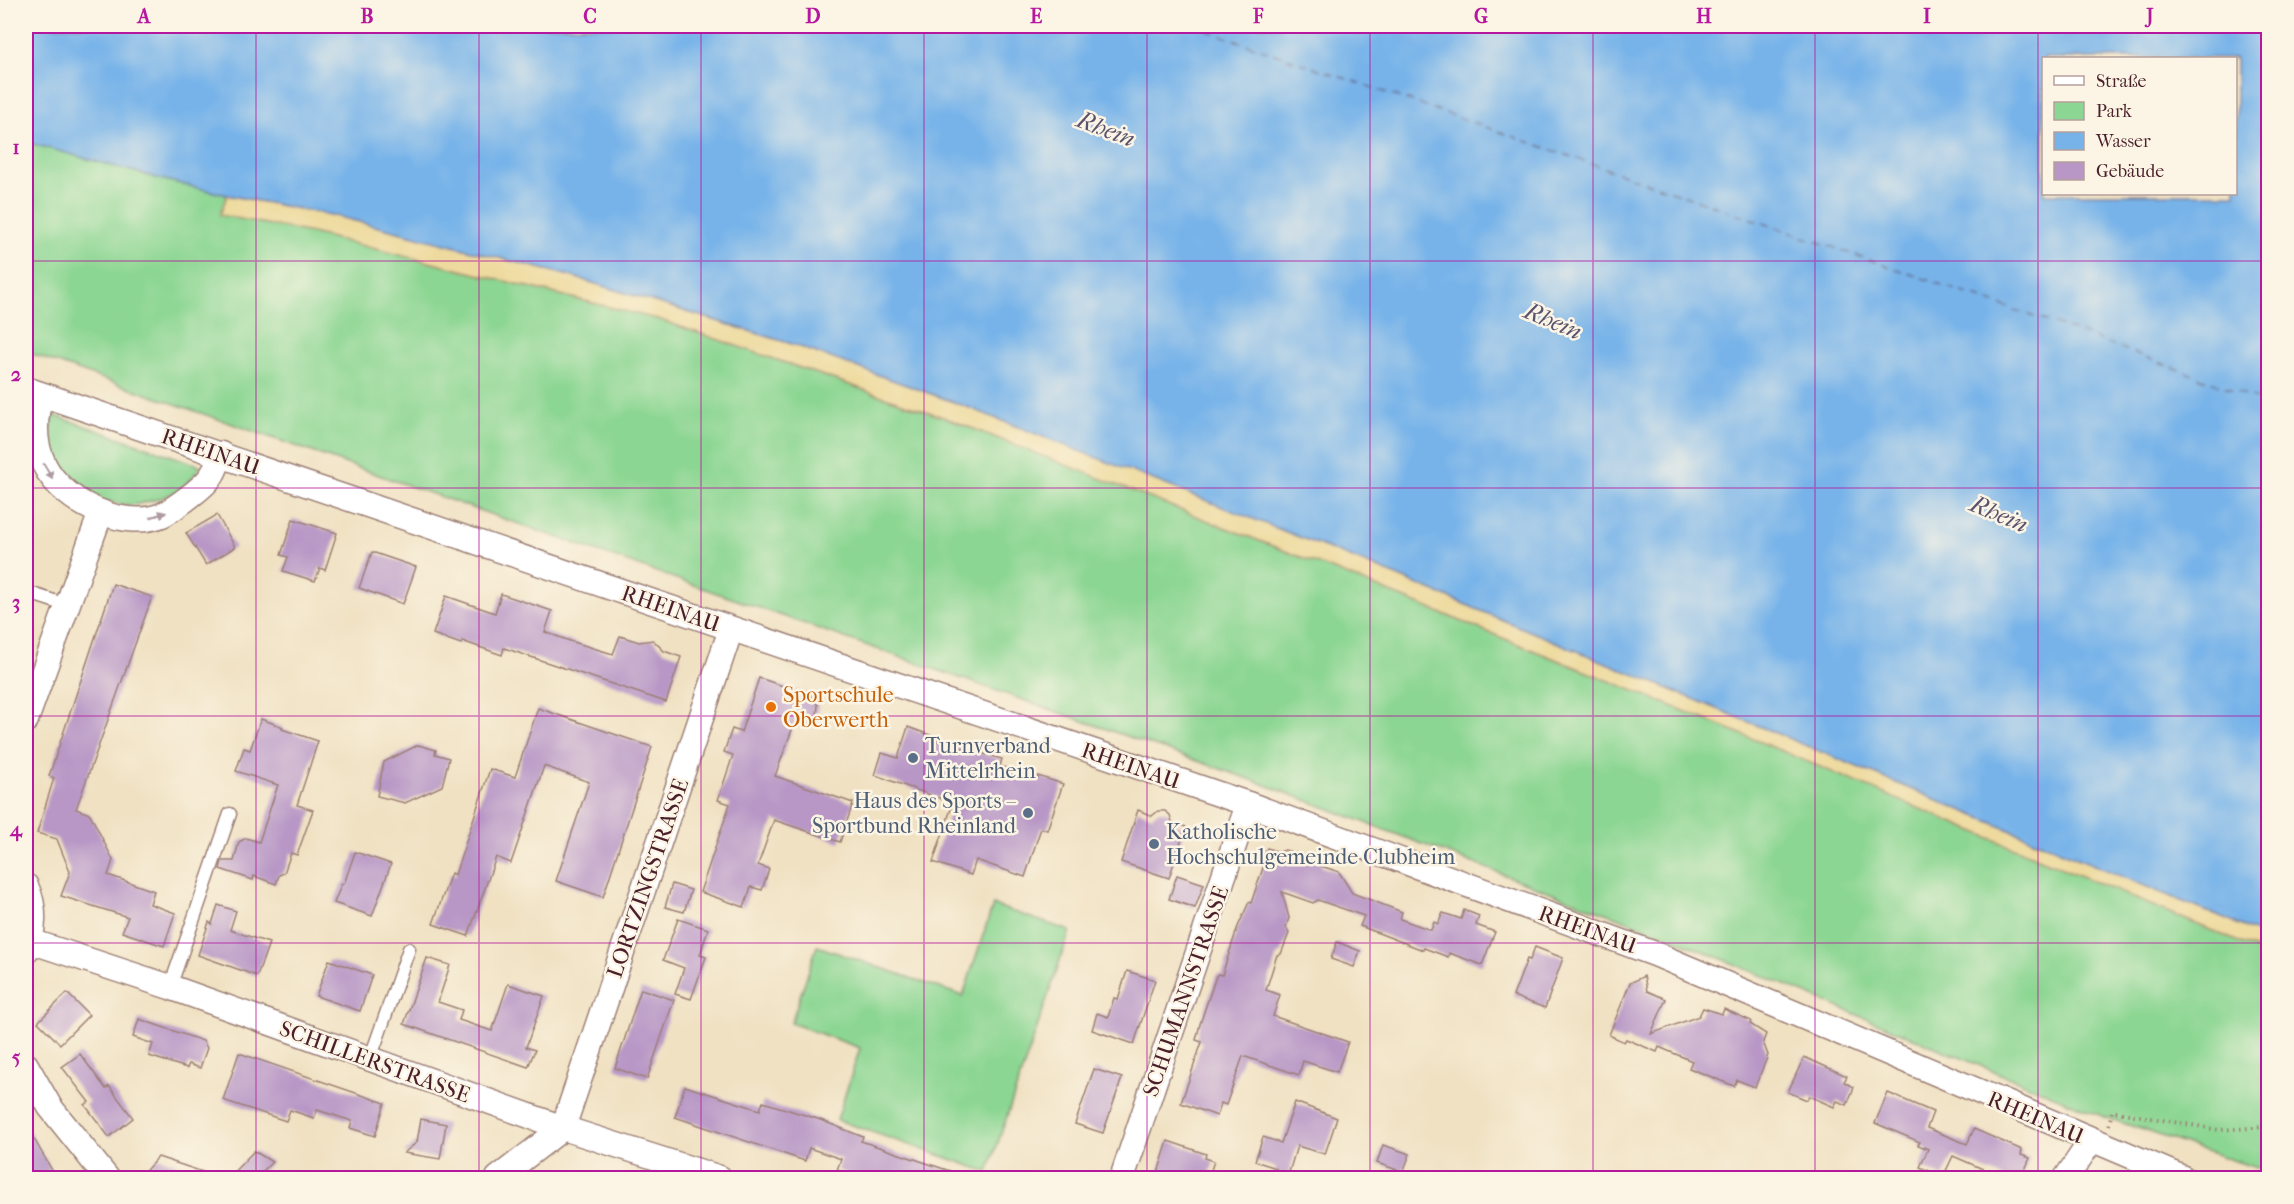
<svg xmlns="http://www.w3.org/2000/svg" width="2294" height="1204" font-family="'IM FELL French Canon',serif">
<rect width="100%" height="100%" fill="#fcf5e5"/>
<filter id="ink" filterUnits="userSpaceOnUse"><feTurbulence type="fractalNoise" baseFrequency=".0167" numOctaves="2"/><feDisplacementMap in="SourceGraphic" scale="12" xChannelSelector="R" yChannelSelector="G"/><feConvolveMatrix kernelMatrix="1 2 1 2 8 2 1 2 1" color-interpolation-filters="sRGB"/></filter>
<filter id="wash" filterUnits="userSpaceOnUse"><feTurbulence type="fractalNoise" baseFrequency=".008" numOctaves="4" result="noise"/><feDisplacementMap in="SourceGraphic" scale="24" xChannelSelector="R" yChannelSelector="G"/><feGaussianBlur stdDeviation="1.35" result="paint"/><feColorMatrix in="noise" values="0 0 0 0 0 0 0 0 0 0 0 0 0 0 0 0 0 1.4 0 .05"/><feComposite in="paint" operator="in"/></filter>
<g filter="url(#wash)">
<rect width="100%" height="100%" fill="#f0e1c2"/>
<!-- green -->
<g fill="#8bd692" stroke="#6a7a5e" stroke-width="1.5">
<polygon points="26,142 157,178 227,195 221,215 312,233 661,320 946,418 1339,572 1734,731 2268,954 2268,1172 2102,1116 1664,935 1255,781 26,352"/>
<path d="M53,415L201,466C195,475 188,483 179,490C173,494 165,496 158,499C149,501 139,505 130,505C82,503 44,464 53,415Z"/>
<polygon points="993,905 1070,931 988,1172 837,1120 860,1048 791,1023 817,946 963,996"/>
</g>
<!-- sand -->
<polygon fill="#eeda9e" stroke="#9c7c64" stroke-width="1.5" points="227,195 336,216 570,276 792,344 962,405 1358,560 2268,937 2268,954 1734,731 1339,572 946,418 661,320 312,233 220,215"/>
<!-- water -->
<path fill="#77b3e9" stroke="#60698a" stroke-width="1.5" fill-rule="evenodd" d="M26,26H2268V937L1358,560L962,405L792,344L570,276L336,216L227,195L157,178L26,142ZM2044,58H2236V194H2044Z"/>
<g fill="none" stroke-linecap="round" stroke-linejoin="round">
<!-- ferry -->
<polyline stroke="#5a536e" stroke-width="1.5" stroke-dasharray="8 6" stroke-linecap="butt" points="1194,26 2081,333 2268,403"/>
</g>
<g id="blocks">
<!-- building -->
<g fill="#b897c6">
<polygon points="217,515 235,547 206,565 186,533"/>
<polygon points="293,519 337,533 325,570 320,568 315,581 283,571 288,557 281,555"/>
<polygon points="372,552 416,567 403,604 359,588"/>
<polygon points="113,584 152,597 76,809 90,814 113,860 108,875 154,891 150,904 175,913 164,946 122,932 128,917 61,896 70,872 57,839 37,833 54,778 49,776"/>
<polygon points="501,594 552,611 545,632 570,641 613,654 620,636 639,642 653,640 664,651 681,657 666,702 504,648 502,655 462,641 461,644 433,634 446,596 495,613"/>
<polygon points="759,678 810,695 818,705 817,715 811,723 793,727 775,776 853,803 840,842 774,820 758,865 769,869 762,890 751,887 744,907 700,892 730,804 718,800 733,755 724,752 732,729 741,732"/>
<polygon points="538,708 652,747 603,897 556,881 589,782 544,766 511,863 496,857 468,936 433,924 451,873 455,875 490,769 515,777"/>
<polygon points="261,719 283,727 282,729 318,741 297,805 313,810 297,855 291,853 284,873 279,875 276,884 254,876 253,880 220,869 222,861 234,861 239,842 246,838 259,842 278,785 236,771 244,748 250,750"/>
<polygon points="908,727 938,738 937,741 1002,759 1000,766 1038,778 1038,776 1063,784 1047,830 1041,828 1025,877 976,860 971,875 933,862 953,803 875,775 882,753 898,758"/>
<polygon points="418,745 436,750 435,754 449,758 442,786 405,803 377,796 384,762"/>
<polygon points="1138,810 1152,816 1158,811 1165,811 1170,815 1172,822 1186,827 1169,878 1121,862"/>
<polygon points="1267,848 1279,852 1285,850 1323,861 1321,866 1339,872 1352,893 1402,912 1400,919 1431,930 1434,922 1438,924 1443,913 1461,919 1464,910 1479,916 1476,925 1495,932 1482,965 1449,953 1448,957 1424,948 1423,950 1360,926 1364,916 1318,900 1313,903 1282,892 1289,918 1286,927 1289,933 1281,954 1277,955 1266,990 1280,995 1273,1016 1348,1042 1337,1072 1303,1061 1299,1075 1243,1056 1226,1105 1221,1103 1217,1116 1181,1103 1202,1042 1196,1040 1200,1024 1216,976 1218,974 1222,975 1237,929 1249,902 1251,903 1264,865 1261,864"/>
<polygon points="355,852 391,864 372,916 334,903 342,883 344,884"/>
<polygon points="1177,875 1204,884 1195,908 1169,899"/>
<polygon points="672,884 691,890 684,912 665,907"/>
<polygon points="218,905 236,911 230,930 269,943 257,976 198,955 209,922 212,924"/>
<polygon points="678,919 708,929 700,955 706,957 691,999 675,994 684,968 663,960"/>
<polygon points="1337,942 1360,951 1354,967 1331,959"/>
<polygon points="1535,947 1563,958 1545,1008 1513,996 1527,959 1530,960"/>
<polygon points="427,958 450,965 438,1002 462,1010 459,1020 492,1031 508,984 544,996 526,1047 535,1050 528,1067 404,1024"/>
<polygon points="329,960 372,975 360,1011 316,996"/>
<polygon points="1127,971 1155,980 1134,1044 1092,1030 1097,1013 1108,1017 1114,998 1118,999"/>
<polygon points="1644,976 1647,991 1666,999 1651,1034 1699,1016 1703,1008 1722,1014 1724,1009 1751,1021 1750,1024 1766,1034 1763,1042 1768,1055 1755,1087 1737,1080 1734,1086 1689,1068 1692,1061 1659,1047 1657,1052 1626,1039 1624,1042 1609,1035 1630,983"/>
<polygon points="641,989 674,1000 647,1079 615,1068"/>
<polygon points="67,993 89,1015 60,1044 38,1022"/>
<polygon points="139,1019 203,1041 207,1048 200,1068 189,1064 187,1068 149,1056 153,1044 133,1037"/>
<polygon points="239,1053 385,1103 375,1136 350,1128 352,1121 317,1110 314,1118 290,1110 286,1121 223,1100"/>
<polygon points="80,1054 106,1089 109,1086 133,1118 109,1137 85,1105 89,1102 62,1067"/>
<polygon points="1804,1057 1847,1076 1844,1082 1854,1087 1847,1105 1837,1101 1834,1107 1809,1096 1807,1100 1788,1092"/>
<polygon points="1094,1069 1122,1078 1103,1133 1075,1124"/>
<polygon points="685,1086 760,1110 763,1102 818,1119 863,1137 861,1141 962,1175 961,1179 863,1179 837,1170 841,1159 809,1148 805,1161 675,1117"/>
<polygon points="1888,1093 1933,1112 1927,1128 1967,1144 1974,1129 2022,1150 2021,1155 2030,1158 2021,1179 2006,1179 1953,1156 1943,1177 1920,1167 1928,1149 1918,1145 1920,1142 1875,1123"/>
<polygon points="1295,1102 1337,1118 1325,1154 1297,1146 1287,1179 1273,1179 1276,1168 1255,1161 1263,1137 1281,1143"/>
<polygon points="421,1119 446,1124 440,1159 404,1153 417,1142"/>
<polygon points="26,1125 57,1179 31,1179 26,1170"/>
<polygon points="1168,1141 1206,1154 1205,1158 1214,1161 1208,1179 1156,1179"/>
<polygon points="1383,1145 1410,1154 1403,1172 1377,1163"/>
<polygon points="254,1151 272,1162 255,1179 227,1179"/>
<polygon points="158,1157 212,1175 212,1179 138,1179"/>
</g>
</g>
</g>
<g filter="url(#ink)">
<use href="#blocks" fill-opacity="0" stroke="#9d8076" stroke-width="1.5"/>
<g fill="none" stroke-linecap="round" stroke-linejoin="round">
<defs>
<g id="service">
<polyline points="26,592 66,605"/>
<polyline points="170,987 230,814"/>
<polyline points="370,1059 409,949"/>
</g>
<g id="minor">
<polyline points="26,389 1248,804 1655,954 2183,1178"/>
<path d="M41,395C35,416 33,436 41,457C55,499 121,532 162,515C170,511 178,505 185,500C194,493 206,485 212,475C216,469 218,461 221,454"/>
<polyline points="26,720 101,512"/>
<path d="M26,886C36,907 35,930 26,951"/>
<polyline points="30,941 170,987 563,1128 720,1178"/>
<polyline points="26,1065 50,1107 107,1178"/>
<polyline points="498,1178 563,1128 731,629"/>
<polyline points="1122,1178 1248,804"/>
<polyline points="2066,1178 2091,1141"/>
</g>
</defs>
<!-- service casing -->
<use href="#service" stroke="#9d8076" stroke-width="15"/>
<!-- minor casing -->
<use href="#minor" stroke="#9d8076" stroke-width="27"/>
<!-- path -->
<polyline stroke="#9d8076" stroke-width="4" stroke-dasharray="1.5 4.5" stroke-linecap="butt" points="2109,1125 2112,1111 2219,1130 2268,1127"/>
<!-- service -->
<use href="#service" stroke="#fff" stroke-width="12"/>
<!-- minor -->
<use href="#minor" stroke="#fff" stroke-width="24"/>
</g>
<!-- one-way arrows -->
<defs><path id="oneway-solid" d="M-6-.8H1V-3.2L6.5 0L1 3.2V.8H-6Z" transform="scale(1.5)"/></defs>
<g fill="#ae9aa0">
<use href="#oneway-solid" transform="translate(48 471) rotate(59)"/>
<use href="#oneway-solid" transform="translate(158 515) rotate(-17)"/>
</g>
</g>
<!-- grid -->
<path fill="none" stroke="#b5179e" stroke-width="1.5" stroke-opacity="0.55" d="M256,26V1178M479,26V1178M701,26V1178M924,26V1178M1147,26V1178M1370,26V1178M1593,26V1178M1815,26V1178M2038,26V1178M26,261H2268M26,488H2268M26,716H2268M26,943H2268"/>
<!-- markers -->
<circle fill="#e8710a" stroke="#fcf5e5" stroke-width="2" cx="771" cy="707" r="6"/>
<g fill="#5c6f8a" stroke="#fcf5e5" stroke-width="2">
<circle cx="913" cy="758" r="6"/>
<circle cx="1028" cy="813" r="6"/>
<circle cx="1154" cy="844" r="6"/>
</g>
<g text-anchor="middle" stroke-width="5" stroke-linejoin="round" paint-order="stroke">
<!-- street labels -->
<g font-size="22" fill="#4a1f2b" stroke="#fcf5e5">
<text transform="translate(211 451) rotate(19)" y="8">RHEINAU</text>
<text transform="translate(671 608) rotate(19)" y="8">RHEINAU</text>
<text transform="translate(1131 765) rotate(19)" y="8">RHEINAU</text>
<text transform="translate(647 878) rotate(-71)" y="8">LORTZINGSTRASSE</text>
<text transform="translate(1588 929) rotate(20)" y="8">RHEINAU</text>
<text transform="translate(1185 991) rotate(-71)" y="8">SCHUMANNSTRASSE</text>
<text transform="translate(375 1061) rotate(20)" y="8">SCHILLERSTRASSE</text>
<text transform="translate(2036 1117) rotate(23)" y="8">RHEINAU</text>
</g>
<!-- food labels -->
<g font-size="22" fill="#c56008" stroke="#fcf5e5" text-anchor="start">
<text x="783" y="702">Sportschule<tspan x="783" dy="25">Oberwerth</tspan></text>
</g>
<!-- service labels -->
<g font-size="22" fill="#4e5e75" stroke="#fcf5e5" text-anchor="start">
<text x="925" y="753">Turnverband<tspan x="925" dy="25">Mittelrhein</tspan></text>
<text x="1016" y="808" text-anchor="end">Haus des Sports –<tspan x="1016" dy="25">Sportbund Rheinland</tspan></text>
<text x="1166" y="839">Katholische<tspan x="1166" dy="25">Hochschulgemeinde Clubheim</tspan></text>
</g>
<!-- water labels -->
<g font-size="24" font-style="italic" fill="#5a536e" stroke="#fcf5e5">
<text transform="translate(1106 129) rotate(21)" y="8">Rhein</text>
<text transform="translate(1553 321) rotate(23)" y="8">Rhein</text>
<text transform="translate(1999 514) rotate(23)" y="8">Rhein</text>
</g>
</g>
<!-- margin -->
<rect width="2294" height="1204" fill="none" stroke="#fcf5e5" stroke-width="66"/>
<!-- legend -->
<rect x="2042" y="57" width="195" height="138" fill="#fcf5e5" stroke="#b59f9b" stroke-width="1.5"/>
<rect x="2054" y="76" width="30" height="9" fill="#ffffff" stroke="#b59f9b" stroke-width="1.5"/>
<text x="2096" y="87" font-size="18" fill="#4a1f2b">Straße</text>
<rect x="2054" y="102" width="30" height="18" fill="#8bd692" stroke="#b59f9b" stroke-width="1.5"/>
<text x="2096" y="117" font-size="18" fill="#4a1f2b">Park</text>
<rect x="2054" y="132" width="30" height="18" fill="#77b3e9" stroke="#b59f9b" stroke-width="1.5"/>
<text x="2096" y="147" font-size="18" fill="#4a1f2b">Wasser</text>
<rect x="2054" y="162" width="30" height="18" fill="#b897c6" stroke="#b59f9b" stroke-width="1.5"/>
<text x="2096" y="177" font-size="18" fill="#4a1f2b">Gebäude</text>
<rect x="33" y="33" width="2228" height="1138" fill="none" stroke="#b5179e" stroke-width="2"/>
<g font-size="20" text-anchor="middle" font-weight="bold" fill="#b5179e">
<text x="144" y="23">A</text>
<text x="367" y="23">B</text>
<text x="590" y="23">C</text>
<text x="813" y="23">D</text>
<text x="1036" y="23">E</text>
<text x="1258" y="23">F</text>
<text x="1481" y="23">G</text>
<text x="1704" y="23">H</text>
<text x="1927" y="23">I</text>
<text x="2150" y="23">J</text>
<text x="16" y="154">1</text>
<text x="16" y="381">2</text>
<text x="16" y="609">3</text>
<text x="16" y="836">4</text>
<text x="16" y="1064">5</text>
</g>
</svg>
